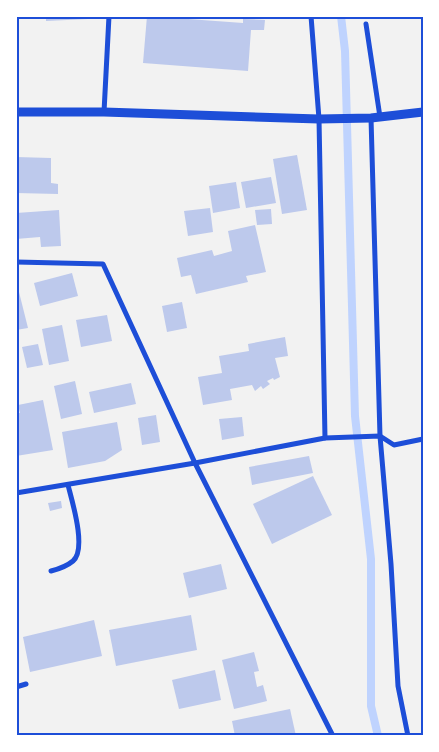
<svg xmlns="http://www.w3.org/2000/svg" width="439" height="752" font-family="'Fira Sans',sans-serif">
<rect width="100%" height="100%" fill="#f2f2f2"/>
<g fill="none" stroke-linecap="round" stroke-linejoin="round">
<!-- stream -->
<polyline stroke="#bfd3fe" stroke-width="8" points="341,16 345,51 355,416 371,559 371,706 378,736"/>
</g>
<!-- building -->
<g fill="#bdc9ec">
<polygon points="46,16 88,16 88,19 46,21"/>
<polygon points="147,16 243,23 243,19 265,20 264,30 251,30 248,71 143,63"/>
<polygon points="297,155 307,210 282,214 273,159"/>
<polygon points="16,157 51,158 51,183 58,184 58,194 16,193"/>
<polygon points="271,177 276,203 246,208 241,182"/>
<polygon points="236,182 240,208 213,213 209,186"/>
<polygon points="210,208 213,232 188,236 184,211"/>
<polygon points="271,209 272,224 257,225 255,210"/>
<polygon points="59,210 61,246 41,247 40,237 16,239 16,213"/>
<polygon points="255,225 266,272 246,276 248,282 196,294 191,275 181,277 177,258 212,250 214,256 232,251 228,231"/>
<polygon points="72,273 78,296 40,306 34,283"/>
<polygon points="16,280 28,328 16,330"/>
<polygon points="182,302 187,328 167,332 162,306"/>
<polygon points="107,315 112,341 81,347 76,320"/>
<polygon points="62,325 69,361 49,365 42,329"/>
<polygon points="285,337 288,356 275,358 280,377 274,380 273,378 267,381 270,384 263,389 261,386 255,391 252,385 230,389 232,400 203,405 198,377 222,373 219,356 249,351 248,344"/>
<polygon points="38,344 43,365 27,368 22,347"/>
<polygon points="75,381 82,414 61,419 54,386"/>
<polygon points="131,383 136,404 94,413 89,392"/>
<polygon points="43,400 53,450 16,456 16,413 20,413 18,405"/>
<polygon points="156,415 160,442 142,445 138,418"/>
<polygon points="242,417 244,436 222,440 219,419"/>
<polygon points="117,422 122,450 105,461 68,468 62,432"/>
<polygon points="309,456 313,473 252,485 249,467"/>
<polygon points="313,476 332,515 272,544 253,504"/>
<polygon points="61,501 62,508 50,511 48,503"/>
<polygon points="221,564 227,589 189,598 183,573"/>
<polygon points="191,615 197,650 116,666 109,630"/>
<polygon points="94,620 102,656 30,672 23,637"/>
<polygon points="254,652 259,671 254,672 257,687 263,685 267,701 234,709 222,660"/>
<polygon points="215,670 221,700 179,709 172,680"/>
<polygon points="290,709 296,736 235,736 232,721"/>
</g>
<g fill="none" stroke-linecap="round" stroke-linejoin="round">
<!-- minor -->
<g stroke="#1d4ed8" stroke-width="5">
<polyline points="311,16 319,119 325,438"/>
<polyline points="366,24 380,117"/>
<polyline points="104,112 109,16"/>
<polyline points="371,118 380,436 391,564 398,686 408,736"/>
<polyline points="16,262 103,264 195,463 333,736"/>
<polyline points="16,493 195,463 325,438 380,436 394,445 423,439"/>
<path d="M51,571C59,569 67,566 73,561C87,549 72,501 68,485"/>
<polyline points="16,687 26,684"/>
</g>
<!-- tertiary -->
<polyline stroke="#1d4ed8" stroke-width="9" points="16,112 104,112 319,119 371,118 423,112"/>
</g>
<!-- border -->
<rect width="439" height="752" fill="none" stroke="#ffffff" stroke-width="35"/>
<rect x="18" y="18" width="404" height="716" fill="none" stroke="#1d4ed8" stroke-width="2"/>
</svg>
